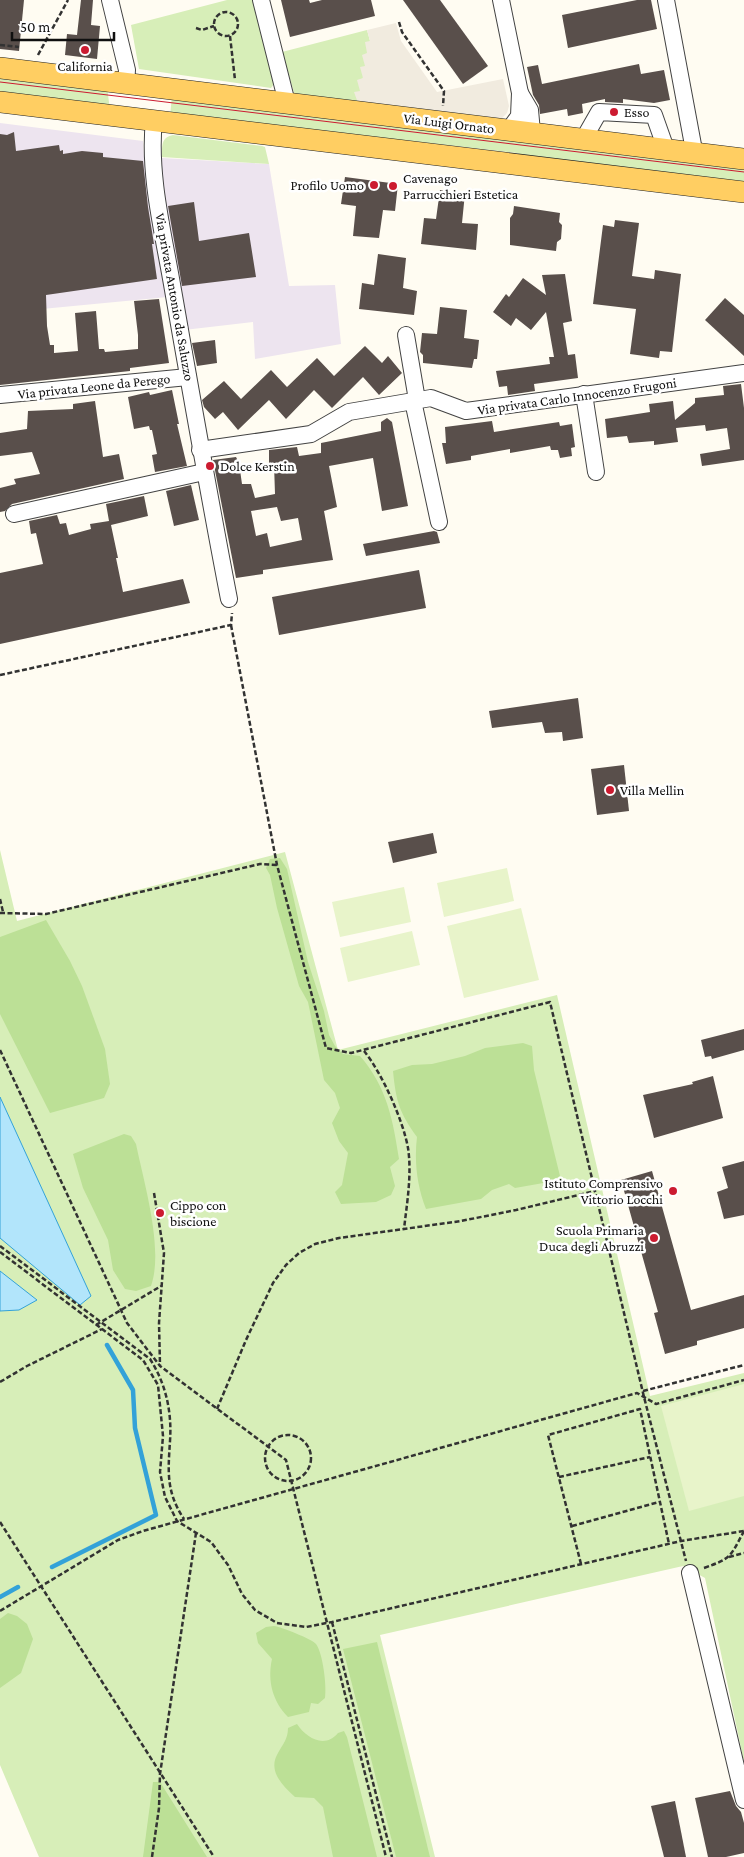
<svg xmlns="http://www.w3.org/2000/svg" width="744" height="1857" font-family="'Crimson Pro',serif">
<rect width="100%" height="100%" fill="#fffcf2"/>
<!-- industrial -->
<polygon fill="#ede4ef" points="0,123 143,141 144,157 269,164 289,286 335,285 341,344 255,359 253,322 184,330 178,296 0,313"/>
<!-- green -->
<g fill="#d7eeb8">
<polygon points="227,0 256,0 276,81 271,88 139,69 131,25"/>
<polygon points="367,30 370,41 358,103 295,96 282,52"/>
<polygon points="0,75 107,87 110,110 0,96"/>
<polygon points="172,95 413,129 744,164 744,186 518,159 519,154 517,153 412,141 170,117"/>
<path d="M173,135L262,146L265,147L269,164L162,157C162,146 161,137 173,135Z"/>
<polygon points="0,850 17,921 285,852 338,1050 557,995 650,1396 744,1373 744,1762 705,1578 683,1566 380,1635 435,1857 39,1857 0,1765"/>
</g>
<!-- forest -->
<g fill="#bce096">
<path d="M280,858L287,869L308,962L324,1011L329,1035L335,1046L343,1054L360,1056C387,1087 393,1120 399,1159L390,1167L395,1186L391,1195L376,1202L341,1204L335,1192L342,1185L348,1153L339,1141L332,1123L340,1108L335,1093L324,1080L308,1002L299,986L277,908L270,875L266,868L270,859Z"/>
<polygon points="46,920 70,961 82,986 105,1049 110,1084 104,1098 50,1113 0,1014 0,937"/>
<path d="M523,1043L532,1046L534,1070L560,1176L549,1182L515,1188L509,1184L492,1190L481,1199L426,1209C417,1186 414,1161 417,1137C399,1112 396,1101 393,1071L412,1065L432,1064L465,1056L485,1048Z"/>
<path d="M124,1134L131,1136L136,1144C144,1183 164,1249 151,1286L136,1291L125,1289L113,1270L108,1240L83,1188L73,1154Z"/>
<polygon points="8,1613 17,1616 27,1624 33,1639 21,1673 0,1688 0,1619"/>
<path d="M274,1626C281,1627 312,1639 316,1644C323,1653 327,1687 325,1698L318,1704L311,1703L309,1712L288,1717C273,1702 267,1681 272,1659L258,1643L256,1633L266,1627Z"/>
<polygon points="377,1642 430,1857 396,1857 343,1649"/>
<path d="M297,1724C306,1738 325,1749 338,1733L344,1731L347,1737L377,1857H333L323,1807L314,1798L295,1797C283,1786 267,1771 278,1753C283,1744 288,1739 288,1728Z"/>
<polygon points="153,1782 160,1782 207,1857 143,1857"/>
</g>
<!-- pitch -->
<g fill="#e8f4ca">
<polygon points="507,868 514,901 444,917 437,883"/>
<polygon points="404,887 411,922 340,937 332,902"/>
<polygon points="521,908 539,980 464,998 447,926"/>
<polygon points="412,931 420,965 348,982 340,948"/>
<polygon points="744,1384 744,1496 689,1511 661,1406"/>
</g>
<!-- plaza -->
<polygon fill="#f1ebdf" points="396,23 401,41 437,92 503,79 509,106 507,113 502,118 496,120 358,103 354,92 360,91 357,80 363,78 360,67 365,66 362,55 367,53 365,42 370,41 367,30"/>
<!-- water -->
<g fill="#b2e5fb" stroke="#33a2d8">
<polygon points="0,1097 91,1296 80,1305 0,1238"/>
<polygon points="0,1271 37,1300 19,1310 0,1311"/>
</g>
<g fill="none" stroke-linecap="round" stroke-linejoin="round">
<!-- stream -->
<g stroke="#33a2d8" stroke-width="4.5">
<polyline points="52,1567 156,1515 135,1428 133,1390 107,1345"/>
<polyline points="0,1597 18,1587"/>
</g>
</g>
<!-- building -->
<g fill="#594f4b" fill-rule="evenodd">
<polygon points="0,0 24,0 19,51 0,49"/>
<polygon points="81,0 93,0 91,25 100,26 97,59 65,55 67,34 77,35"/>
<polygon points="281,0 309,0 310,3 322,0 371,0 375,16 290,37"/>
<polygon points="403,0 440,0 488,66 463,84"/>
<polygon points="637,0 651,0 657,29 568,48 562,15"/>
<polygon points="639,64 641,74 664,70 670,100 654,103 623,99 623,103 605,102 605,99 582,104 583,113 568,116 567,109 540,114 539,105 533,95 527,67 538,65 542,84"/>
<polygon points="14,132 16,151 59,145 60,151 63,150 63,154 82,151 103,153 103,157 143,161 148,207 154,244 152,244 157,279 46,295 47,326 50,345 54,345 54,353 78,351 75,313 96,311 99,349 104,349 105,352 138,349 138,335 134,301 159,299 169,363 130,368 130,371 0,385 0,134 7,135"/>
<polygon points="345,177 398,184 395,211 383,210 379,238 353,236 356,206 341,204"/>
<polygon points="440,190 465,193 462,223 478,224 476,250 421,244 424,218 436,219"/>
<polygon points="194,202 199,241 249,233 256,277 182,286 168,206"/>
<polygon points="514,206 560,213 559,222 562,225 561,239 557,242 556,251 510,245 510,218 513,214"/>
<polygon points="615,220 639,223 632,276 654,279 655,270 681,274 672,352 660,351 659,358 630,354 636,309 593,304 603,225 614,227"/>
<polygon points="378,254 406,258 403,288 417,291 414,315 359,309 362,283 374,285"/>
<polygon points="565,274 572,321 563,323 568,355 575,354 578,378 534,384 535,391 508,395 507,386 499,387 496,371 550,364 549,357 554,357 546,312 531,330 516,318 511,326 493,312 506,294 509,297 523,278 546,295 542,275"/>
<polygon points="725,298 744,315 744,356 705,320"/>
<polygon points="440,307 467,310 464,338 479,340 477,359 474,359 472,368 423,363 423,355 420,352 422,333 437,334"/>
<polygon points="215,340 217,363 197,366 192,343"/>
<polygon points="365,346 382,363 388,356 402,373 379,395 363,377 332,408 314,390 286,419 269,400 238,430 223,412 215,419 204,407 202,400 224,381 241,399 271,370 287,387 317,358 334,376"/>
<polygon points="741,384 744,408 744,460 702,466 700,454 730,449 727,428 706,431 705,425 676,428 678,442 654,445 654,441 629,443 627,436 607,438 605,419 650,412 649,404 673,401 675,420 695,403 695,398 724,395 723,386"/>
<polygon points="172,390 179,424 177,424 187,466 155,472 152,455 157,454 152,430 150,430 149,426 134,429 128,397 149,392 150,395"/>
<polygon points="95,401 103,457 119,454 124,479 12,504 5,511 0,512 0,488 16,484 14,479 40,474 32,452 0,456 0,433 27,429 28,411 73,409 73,404"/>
<path d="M387,418L392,422L408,506L382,511L373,458L329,466L337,507L324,511L333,560L263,570V574L236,578L213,460L236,457L239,463L242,484H251L255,498L275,494L274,464H269V450L297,447L299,456L321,453V443L381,431V422ZM277,507L281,521L298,518L302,540L270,547L267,533L256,536L251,511Z"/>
<polygon points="492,421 494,432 559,422 560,426 572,424 575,447 571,448 572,456 560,458 558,450 551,450 550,446 510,453 510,449 471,456 471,460 446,464 442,443 446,443 445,427"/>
<polygon points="191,485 199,520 174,526 166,491"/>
<polygon points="144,496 148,516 111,525 118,558 116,558 123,592 183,579 190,603 0,644 0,573 43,564 36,533 31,534 29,521 57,515 60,524 66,523 69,535 91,529 90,524 109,521 106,504"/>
<polygon points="434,531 437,532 440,543 366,556 363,544"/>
<polygon points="419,570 426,608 279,635 272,597"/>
<polygon points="578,698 583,738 563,741 562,732 545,733 542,722 492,728 489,711"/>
<polygon points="624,765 629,811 597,815 591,769"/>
<polygon points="433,833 437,853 393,863 388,842"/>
<polygon points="744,1029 744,1050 712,1059 711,1056 705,1057 701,1040"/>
<polygon points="713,1076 723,1118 654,1138 643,1095 693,1084 692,1082"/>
<polygon points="744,1161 744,1215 724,1219 717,1192 728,1188 722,1167"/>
<polygon points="652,1171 691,1310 744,1295 744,1328 697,1341 697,1345 665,1354 654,1313 658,1312 621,1180"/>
<polygon points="730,1791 736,1806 741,1812 744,1823 744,1853 726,1857 708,1857 695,1798"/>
<polygon points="675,1801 686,1857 664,1857 651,1806"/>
</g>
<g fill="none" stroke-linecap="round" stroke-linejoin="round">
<defs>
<g id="minor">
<polyline points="110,0 127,70 126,84"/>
<polyline points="261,0 287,103"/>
<polyline points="501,0 520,93 519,116 509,130"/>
<polyline points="666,0 693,145 696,153"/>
<polyline points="520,93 530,110 532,132"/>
<path d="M154,121C148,175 164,236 173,290C191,393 209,496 229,599"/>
<polyline points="585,139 587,133 599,112 654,115 666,149"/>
<polyline points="406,335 417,400"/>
<polyline points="584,394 596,472"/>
<polyline points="0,395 188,377"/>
<polyline points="413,401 439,522"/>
<polyline points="200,450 311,434 349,412 431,398 466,411 744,373"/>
<polyline points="14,514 204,472"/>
<polyline points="690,1573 744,1800"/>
</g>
<g id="major">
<polyline points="0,68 744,159"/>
<polyline points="0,102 744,192"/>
</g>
</defs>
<!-- minor casing -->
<use href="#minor" stroke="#434343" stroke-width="18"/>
<!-- major casing -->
<use href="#major" stroke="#212121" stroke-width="22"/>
<!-- path -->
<g stroke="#323232" stroke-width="2.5" stroke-dasharray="5 2.5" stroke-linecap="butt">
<circle cx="226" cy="24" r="12"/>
<polyline points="399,22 402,32 444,91 443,106"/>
<polyline points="196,28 202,30 214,26"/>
<polyline points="230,36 235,80"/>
<polyline points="0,45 19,47"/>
<polyline points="38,55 68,0"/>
<polyline points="231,625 277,865 326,1048 351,1053 550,1002 644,1397 686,1561"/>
<polyline points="0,675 231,625 232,613"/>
<polyline points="0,899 3,912"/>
<polyline points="0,913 46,914 260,864 277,865"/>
<polyline points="0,1050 127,1323 160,1366 286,1460 386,1857"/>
<path d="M364,1051C382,1073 403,1120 408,1148C412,1174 407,1203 404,1229"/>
<polyline points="154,1193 164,1253 159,1323 160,1365"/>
<path d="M0,1246L150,1359C166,1384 172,1412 170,1441C168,1472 166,1492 184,1519"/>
<polyline points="0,1252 143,1360 158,1385 163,1436 160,1472 165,1497 177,1521 211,1542 228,1565 242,1594 255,1610 277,1623 306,1627 332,1622 681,1541 744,1531"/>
<polyline points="96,1325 161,1286"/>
<polyline points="0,1382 27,1366 102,1329"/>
<polyline points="643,1391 744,1365"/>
<polyline points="217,1409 246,1340 273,1283 286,1265 299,1253 315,1244 339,1238 461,1221 516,1210 595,1191"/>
<circle cx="288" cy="1458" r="23"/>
<polyline points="559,1477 650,1457"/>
<polyline points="0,1522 214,1857"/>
<polyline points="572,1526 659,1502"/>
<polyline points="729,1557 744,1553"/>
<polyline points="581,1564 548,1435 640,1409 669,1544"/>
<path d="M704,1568C732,1558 730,1557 744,1531"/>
<polyline points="0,1611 118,1540 143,1531 637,1393 656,1404 744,1380"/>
<polyline points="332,1622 392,1857"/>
<polyline points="152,1857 159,1808 160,1774 196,1533"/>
</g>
<!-- minor -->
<use href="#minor" stroke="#fff" stroke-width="16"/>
<!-- major -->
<use href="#major" stroke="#ffce62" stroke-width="21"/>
<!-- tram -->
<polyline stroke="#cc1b30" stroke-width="1" points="0,82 744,172"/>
</g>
<!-- markers -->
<g fill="#cc1b30" stroke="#fff" stroke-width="2">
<circle cx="85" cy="50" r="5"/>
<circle cx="614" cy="112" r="5"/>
<circle cx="374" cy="185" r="5"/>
<circle cx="393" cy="186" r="5"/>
<circle cx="210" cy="466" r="5"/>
<circle cx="610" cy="790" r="5"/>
<circle cx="673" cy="1191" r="5"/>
<circle cx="160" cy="1213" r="5"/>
<circle cx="654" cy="1238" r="5"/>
</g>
<g text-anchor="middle" stroke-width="5" stroke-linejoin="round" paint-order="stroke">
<!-- poi labels -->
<g font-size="14" fill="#101010" stroke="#fff" text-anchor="start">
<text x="85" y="71" text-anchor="middle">California</text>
<text x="624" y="117">Esso</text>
<text x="403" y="183">Cavenago<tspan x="403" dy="16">Parrucchieri Estetica</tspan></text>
<text x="364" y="190" text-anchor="end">Profilo Uomo</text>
<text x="220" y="471">Dolce Kerstin</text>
<text x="620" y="795">Villa Mellin</text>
<text x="663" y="1188" text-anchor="end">Istituto Comprensivo<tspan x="663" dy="16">Vittorio Locchi</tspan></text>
<text x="170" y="1210">Cippo con<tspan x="170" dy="16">biscione</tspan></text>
<text x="644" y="1235" text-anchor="end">Scuola Primaria<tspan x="644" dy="16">Duca degli Abruzzi</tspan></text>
</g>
<!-- street labels -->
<g font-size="14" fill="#101010" stroke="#fff">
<text transform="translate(449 123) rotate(7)" y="5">Via Luigi Ornato</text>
<text transform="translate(175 297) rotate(80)" y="5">Via privata Antonio da Saluzzo</text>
<text transform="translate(94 386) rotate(-6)" y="5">Via privata Leone da Perego</text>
<text transform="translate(577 396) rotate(-8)" y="5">Via privata Carlo Innocenzo Frugoni</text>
</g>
</g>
<!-- scale -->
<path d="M12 32v8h102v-8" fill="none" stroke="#101010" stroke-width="2.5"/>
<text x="20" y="32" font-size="15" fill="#101010" stroke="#ffffff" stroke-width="4" paint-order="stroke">50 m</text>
</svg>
